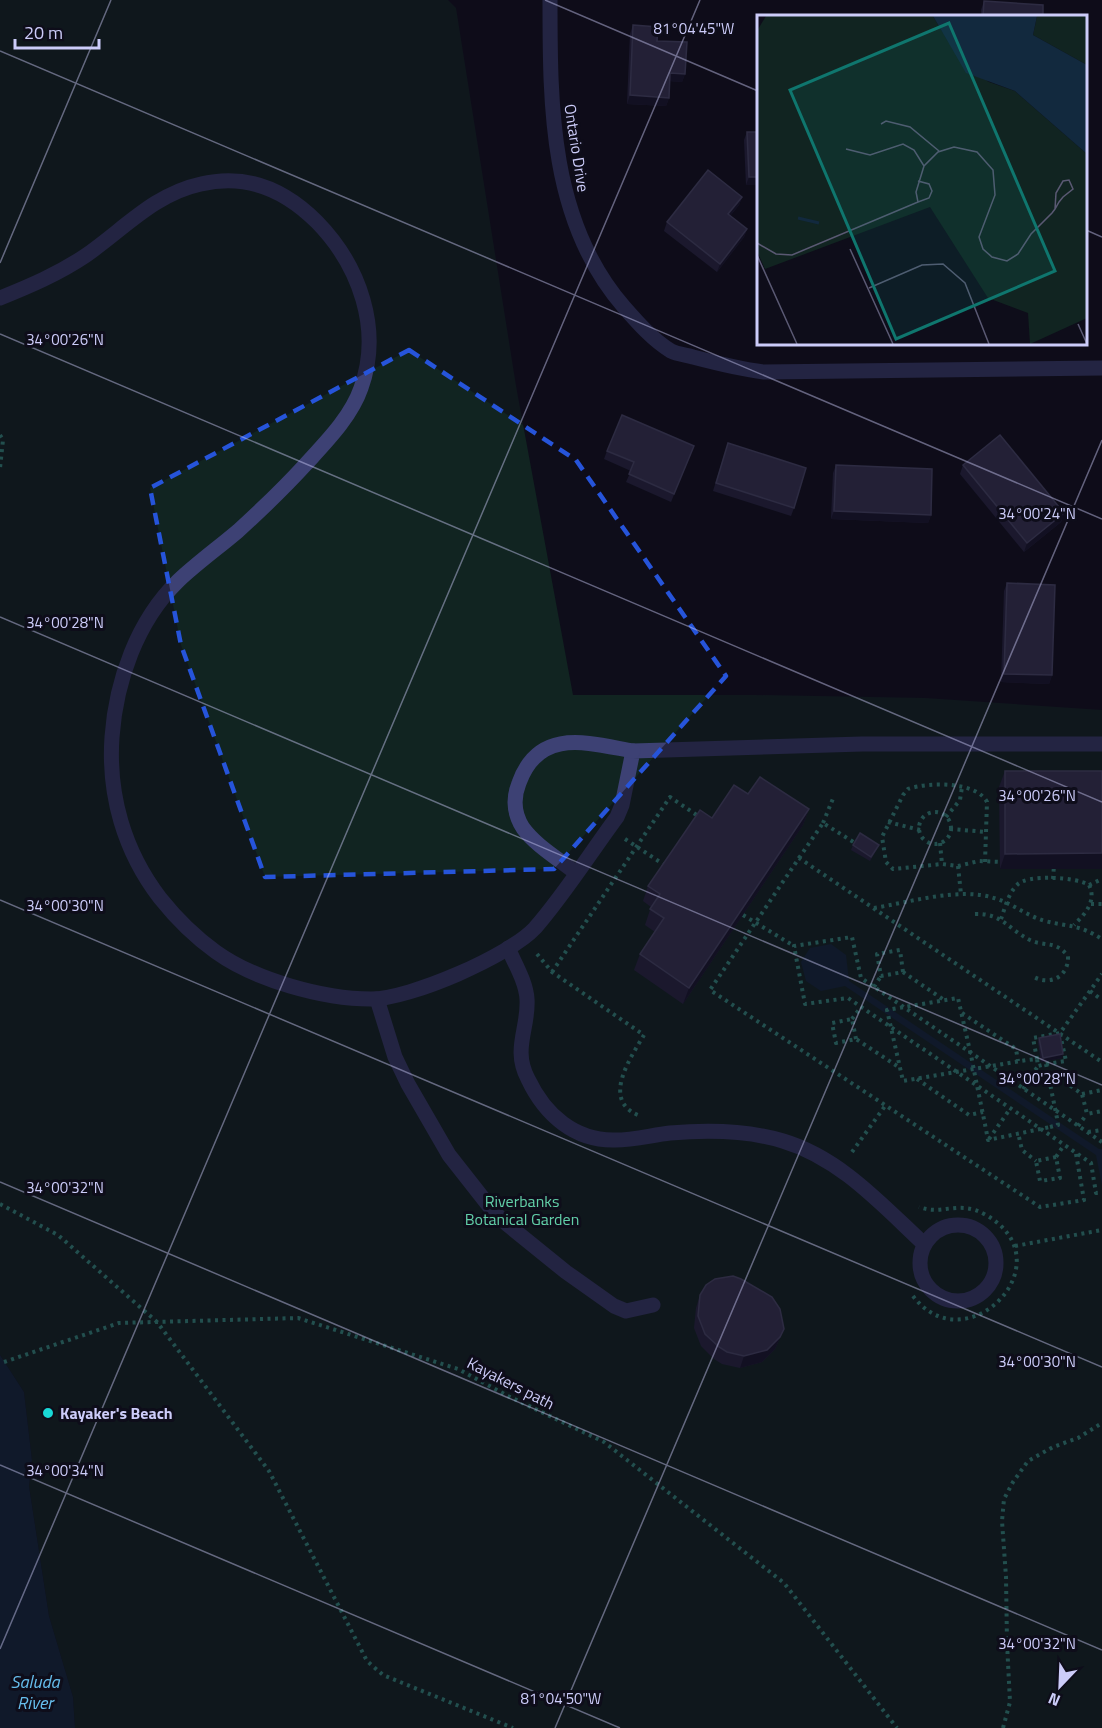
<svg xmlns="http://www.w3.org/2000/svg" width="1102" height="1728" font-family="'Titillium Web',sans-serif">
<rect width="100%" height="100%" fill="#0e0d1a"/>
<!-- green -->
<polygon fill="#112421" points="0,0 448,0 456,8 516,386 573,695 755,695 925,698 1102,710 1102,1728 75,1728 73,1697 49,1616 29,1486 32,1460 24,1392 0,1355"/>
<!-- water -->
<g fill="#12293e">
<polygon points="831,944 846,955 849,981 1099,1149 1102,1149 1102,1185 1096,1155 845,986 821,991 806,981 801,962 810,948"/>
<polygon points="0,1355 24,1392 32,1460 29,1486 49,1616 73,1697 75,1728 0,1728"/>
</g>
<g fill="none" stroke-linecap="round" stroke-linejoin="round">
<!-- path -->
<g stroke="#3aa08e" stroke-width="4" stroke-dasharray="3 4.5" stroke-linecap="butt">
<polyline points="0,435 3,440 0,468"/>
<circle cx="935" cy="828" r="16"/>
<polyline points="946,817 960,800 962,787"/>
<polyline points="888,822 920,830"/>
<polyline points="823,823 834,796"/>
<polyline points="950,829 987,832"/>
<polyline points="625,839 666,866"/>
<polyline points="940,843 942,864"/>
<polyline points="799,858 823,823 855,843"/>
<path d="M985,862L987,802C976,781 928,782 908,789L903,795L882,837L886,862L893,869L942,864L958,866L979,861L1002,862"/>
<polyline points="958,866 961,894"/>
<polyline points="1053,879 1054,865"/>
<polyline points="1089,885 1102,879"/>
<polyline points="1091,904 1102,904"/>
<path d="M874,908C910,902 960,887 994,898C1012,903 1027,916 1045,921C1069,927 1078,924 1102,939"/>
<path d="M975,914C1002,913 1008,929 1030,940C1045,947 1055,940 1068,956C1069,976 1051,986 1034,977"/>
<polyline points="743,915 794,946"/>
<path d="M1001,919C1005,908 1008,894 1017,885C1026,874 1077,877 1089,885C1097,901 1085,914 1074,925"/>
<path d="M537,954L552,972L644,1035C631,1057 601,1100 638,1115"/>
<polyline points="552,972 670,797 701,818"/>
<polyline points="903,972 900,950 877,954 881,976 903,972 944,1000"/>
<polyline points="874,987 881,976"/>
<polyline points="1090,991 1102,1000"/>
<polyline points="962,1013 1016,1049 1018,1061"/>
<polyline points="852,1019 861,1007"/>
<polyline points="856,1039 852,1019 832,1023 836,1043 856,1039 900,1068"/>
<polyline points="1037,1059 1033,1038 1060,1033 1102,974"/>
<polyline points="1046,1064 1066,1061 1060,1034"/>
<polyline points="917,1079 969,1115 983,1112"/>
<polyline points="1049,1082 1065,1082 1082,1094 1087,1114 1102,1111"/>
<polyline points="1023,1089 1038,1066"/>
<polyline points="1082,1094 1102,1090"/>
<polyline points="1078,1126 1087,1114"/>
<path d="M1050,1127L1058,1125L1057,1118L1046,1064L1038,1066L1037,1059C1015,1061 995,1066 973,1069L903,1081L887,1010L958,998L972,1060C977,1087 983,1113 988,1140L1050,1127"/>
<polyline points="1088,1132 1102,1130"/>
<polyline points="1019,1137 1022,1150 1036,1161"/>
<polyline points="989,1139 1010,1109"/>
<polyline points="1102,1142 861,978 852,937 794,946 805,1004 848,998 1091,1163 1096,1193 1102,1192"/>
<polyline points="852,1152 885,1106"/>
<polyline points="1076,1154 1084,1200 1040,1207 710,990 799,858 1102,1062"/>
<polyline points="1056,1157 1036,1161 1040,1181 1060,1178 1056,1157 1064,1145"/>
<polyline points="0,1204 58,1235 157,1322 269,1471 367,1661 383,1675 513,1728"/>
<polyline points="1015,1246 1102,1230"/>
<path d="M913,1296C966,1366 1068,1262 986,1215C958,1199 943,1216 919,1207"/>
<polyline points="4,1362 119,1323 298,1318 458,1369 508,1396 604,1442 784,1583 897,1728"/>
<polyline points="1003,1728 1010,1702 1007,1643 1006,1577 1002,1521 1004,1499 1013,1482 1028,1461 1053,1447 1078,1438 1102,1423"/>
</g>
<!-- minor -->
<g stroke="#3d4174" stroke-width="15">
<path d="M550,0C550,107 550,222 624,307C638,323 653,340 671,351C677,354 686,355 693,357C716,363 739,369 764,372L1102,368"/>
<path d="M0,298C30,286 58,274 85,256C123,230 154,194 201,184C247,173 285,190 317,222C360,266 382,330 361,388C351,417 326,442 305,465C284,488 261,510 238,531C218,548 197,563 178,581C137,621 116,681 112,737C108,795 124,851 160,898C176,918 195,937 216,952C255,980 323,999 371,999C410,999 509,956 535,928C564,895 591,852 617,817L622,805L633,751L862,744H1102"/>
<path d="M576,873C559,859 536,846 523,828C514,814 513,798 519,783C539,727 588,743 633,751"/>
<path d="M508,948C515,964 526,982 527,999C529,1028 512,1049 528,1079C545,1115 575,1141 615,1140C634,1140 652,1135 670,1133C706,1130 747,1130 783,1141C840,1158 881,1204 924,1244"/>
<polyline points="377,999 395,1057 408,1084 449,1155 493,1211 508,1225 566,1272 614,1306 626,1311 653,1305"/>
<circle cx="958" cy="1263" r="38"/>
</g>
</g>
<!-- wall -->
<g fill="#2a2746">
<polygon points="984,1 1043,16 981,16 981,10"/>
<polygon points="633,25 657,41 685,74 682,82 670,81 669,98 666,106 627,104 630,34"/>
<polygon points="747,132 759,132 759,185 746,185 744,140"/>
<polygon points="742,197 739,205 730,216 747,229 744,237 717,272 664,231 667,222"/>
<polygon points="694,446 671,502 626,482 631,471 604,459 607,451"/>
<polygon points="725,452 794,508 791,516 713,491"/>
<polygon points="836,465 931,515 928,523 831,519 833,473"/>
<polygon points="963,465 1064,513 1061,522 1024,552 960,474"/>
<polygon points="1007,583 1052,675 1049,684 1001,682 1004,591"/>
<polygon points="1005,771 1102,771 1000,869 999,787"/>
<polygon points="748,794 809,809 803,825 683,1004 634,970 640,954 655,932 645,925 651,907 643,901 648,886 712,818"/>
<polygon points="853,845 877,849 870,861 851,850"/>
<polygon points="1039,1038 1062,1058 1041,1062 1038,1042"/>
<polygon points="700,1295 784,1329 775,1349 762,1362 740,1368 722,1364 714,1359 701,1346 694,1328 696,1308"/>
</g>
<!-- shaded-wall -->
<g fill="#18152d">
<polygon points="670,73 685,74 682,82 667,81"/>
<polygon points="630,95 669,98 666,106 627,104"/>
<polygon points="749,177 759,177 759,185 746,185"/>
<polygon points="742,197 739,205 725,222 728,214"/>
<polygon points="747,229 744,237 717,272 720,264"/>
<polygon points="834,511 931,515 928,523 831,519"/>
<polygon points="1064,513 1061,522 1024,552 1027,543"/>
<polygon points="1004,674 1052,675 1049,684 1001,682"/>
<polygon points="809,809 803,825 683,1004 689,988"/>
<polygon points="1102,853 1102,869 1000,869 1005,854"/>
<polygon points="1063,1054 1062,1058 1041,1062 1043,1058"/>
<polygon points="784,1329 775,1349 762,1362 740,1368 744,1356"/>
</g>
<!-- building -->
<g fill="#3c395a" stroke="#525073" stroke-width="1.5">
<polygon points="984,1 1043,5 1043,16 983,16"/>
<polygon points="633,25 658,27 657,41 687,42 685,74 670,73 669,98 630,95"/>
<polygon points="747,132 759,132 759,177 749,177"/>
<polygon points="708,170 742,197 728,214 747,229 720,264 667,222"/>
<polygon points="622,415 694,446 674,494 629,474 634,462 607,451"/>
<polygon points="1000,435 1064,513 1027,543 963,465"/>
<polygon points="728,443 806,468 794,508 716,483"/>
<polygon points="836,465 932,469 931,515 834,511"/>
<polygon points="1007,583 1055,585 1052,675 1004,674"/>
<polygon points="1005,771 1102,771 1102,853 1005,854"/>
<polygon points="760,777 809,809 689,988 640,954 664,918 650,909 660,894 648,886 700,810 712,818 734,785 748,794"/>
<polygon points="860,833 879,845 871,857 853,845"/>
<polygon points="1060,1034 1063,1054 1043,1058 1039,1038"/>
<polygon points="733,1276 741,1279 772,1297 780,1309 784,1329 780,1337 767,1350 744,1356 727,1352 719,1347 705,1334 698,1316 700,1295 706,1285 715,1279"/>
</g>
<!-- marked area -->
<path d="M0 0H1102V1728H0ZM409,350L576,460L726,676L554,869L265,877L181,645L150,488Z" fill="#0e0d1a" fill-opacity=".55" fill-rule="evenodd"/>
<path fill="none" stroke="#2654da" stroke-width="4.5" stroke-dasharray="12 8" stroke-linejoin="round" d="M409,350L576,460L726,676L554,869L265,877L181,645L150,488Z"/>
<!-- ticks -->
<path fill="none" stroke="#ccccf9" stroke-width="1.5" stroke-opacity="0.45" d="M545,0L758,91M0,51L1102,519M1086,230L1102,237M0,263L111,0M0,334L1102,802M0,617L1102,1085M0,900L1102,1367M0,1182L1102,1650M0,1465L620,1728M0,1649L700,0M555,1728L1102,440"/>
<!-- markers -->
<circle fill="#19d8d6" stroke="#0e0d1a" stroke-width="2" cx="48" cy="1413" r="6"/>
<g text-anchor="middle" stroke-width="6" stroke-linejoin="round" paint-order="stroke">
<!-- street labels -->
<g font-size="16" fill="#ccccf9" stroke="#0e0d1a">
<text transform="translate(577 148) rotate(81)" y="6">Ontario Drive</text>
<text transform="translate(511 1383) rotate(27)" y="6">Kayakers path</text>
</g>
<!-- park labels -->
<g font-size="16" fill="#62cfa8" stroke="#0e0d1a">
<text x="522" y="1207">Riverbanks<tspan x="522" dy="18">Botanical Garden</tspan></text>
</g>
<!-- poi labels -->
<g font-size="16" font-weight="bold" fill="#ccccf9" stroke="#0e0d1a" text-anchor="start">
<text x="60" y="1419">Kayaker's Beach</text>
</g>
<!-- water labels -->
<g font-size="18" font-style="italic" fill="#66beed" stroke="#0e0d1a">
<text x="35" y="1688">Saluda<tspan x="35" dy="21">River</tspan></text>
</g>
</g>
<!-- overview -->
<g transform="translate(757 15)">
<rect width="330" height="330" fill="#0e0d1a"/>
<path d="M9,1H176L204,48L232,67L258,76L330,139V303L273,329L271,298L231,283L173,192L8,254L0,236V16ZM280,1H330V50L276,20Z" fill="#112421"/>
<path d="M176,1H280L276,20L330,50V139L258,76L209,58Z" fill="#12293e"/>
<path fill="none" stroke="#12293e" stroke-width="3" d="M41,203L62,208"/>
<path fill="none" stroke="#5a5973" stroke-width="1.5" d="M124,109L129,106L153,112L182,136M89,134L113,140L146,129L157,135L167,151M161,187L172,183L175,176L172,169L161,166M0,228L19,239L35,240L161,187L159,177L167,151L181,137L197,132L220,137L236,155L238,180L222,222L226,234L235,242L250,246L261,239L274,219L295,198L298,194L302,187L306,182L316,174L312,165L306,166L299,178L298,194M93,234L136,329M0,240L40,329M112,273L165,250L186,249L208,268L232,329M321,309L330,329"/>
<path fill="#0f766e" fill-opacity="0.15" stroke="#0f766e" stroke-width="3" d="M192,8L298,256L139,324L33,75Z"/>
<rect width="330" height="330" fill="none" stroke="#ccccf9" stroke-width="3"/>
</g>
<g font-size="15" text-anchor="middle" fill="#ccccf9" stroke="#0e0d1a" stroke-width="6" stroke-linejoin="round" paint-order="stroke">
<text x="694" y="34">81°04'45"W</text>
<text x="65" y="345">34°00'26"N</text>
<text x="1037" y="519">34°00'24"N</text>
<text x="65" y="628">34°00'28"N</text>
<text x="1037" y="801">34°00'26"N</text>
<text x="65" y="911">34°00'30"N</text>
<text x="1037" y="1084">34°00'28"N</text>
<text x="65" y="1193">34°00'32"N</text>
<text x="1037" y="1367">34°00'30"N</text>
<text x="65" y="1476">34°00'34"N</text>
<text x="1037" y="1649">34°00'32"N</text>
<text x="561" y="1704">81°04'50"W</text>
</g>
<!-- north arrow -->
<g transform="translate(1060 1686) rotate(203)" stroke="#0e0d1a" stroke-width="4.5" paint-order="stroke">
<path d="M0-4.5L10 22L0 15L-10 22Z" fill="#ccccf9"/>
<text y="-9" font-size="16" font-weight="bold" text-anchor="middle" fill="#ccccf9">N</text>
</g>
<!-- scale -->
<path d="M15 39v9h84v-9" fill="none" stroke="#ccccf9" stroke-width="3"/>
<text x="24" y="39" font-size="18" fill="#ccccf9" stroke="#0e0d1a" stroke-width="4.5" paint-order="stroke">20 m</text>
</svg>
